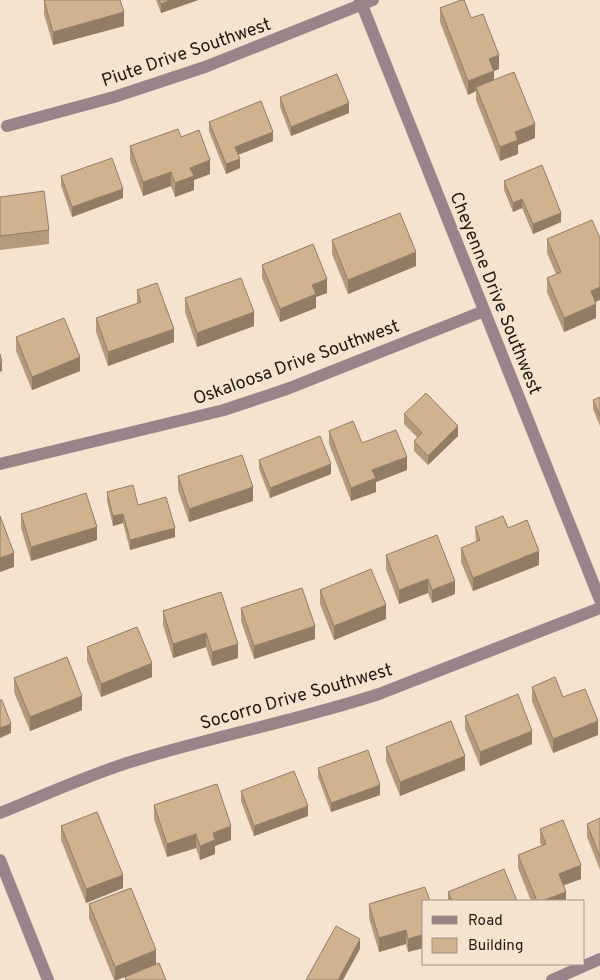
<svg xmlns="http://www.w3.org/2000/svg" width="600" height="980" font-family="Overpass,sans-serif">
<rect width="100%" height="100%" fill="#f5e3d0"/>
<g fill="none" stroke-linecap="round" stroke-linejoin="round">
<!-- minor -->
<g stroke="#9a848a" stroke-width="12">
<polyline points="360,0 600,600"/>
<polyline points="7,126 114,97 205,67 373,0"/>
<polyline points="0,464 224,410 287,389 484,311"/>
<path d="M0,813C42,796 84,777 127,763C210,737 296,721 379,694L600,608"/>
<polyline points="0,860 48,980"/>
<polyline points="552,980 600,959"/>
</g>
</g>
<!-- wall -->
<g fill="#b4997b">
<polygon points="44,0 124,26 53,45 44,14"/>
<polygon points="156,0 198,0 161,13"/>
<polygon points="440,8 471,18 499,69 494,71 494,80 535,138 518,145 518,154 500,161 476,100 476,91 468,95 440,22"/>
<polygon points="280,97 349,113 291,136 280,107"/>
<polygon points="209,122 273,141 238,155 240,168 226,174 209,131"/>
<polygon points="181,137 210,174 194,180 194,190 175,197 171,186 143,196 130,160 130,146"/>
<polygon points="61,176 123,198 72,217 61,186"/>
<polygon points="504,181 561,222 533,234 522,208 513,212 504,190"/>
<polygon points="0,197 49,230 49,244 0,250"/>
<polygon points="600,238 600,300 595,302 596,318 564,332 547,292 547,278 556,274 547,253 547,239"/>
<polygon points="332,240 416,266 348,294 332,254"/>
<polygon points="262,265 327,293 316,297 316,308 280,322 262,278"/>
<polygon points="137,290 174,342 108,366 96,332 96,318 137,304"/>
<polygon points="185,298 254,326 197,347 185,312"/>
<polygon points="16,337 80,371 32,390 16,351"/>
<polygon points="600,397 600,426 593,409 593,400"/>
<polygon points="404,414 458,436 428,465 414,451 414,441 418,438 404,424"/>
<polygon points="329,431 362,443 407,470 376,482 376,492 351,501 329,444"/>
<polygon points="259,460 331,474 270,498 259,469"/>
<polygon points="178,476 253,501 189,522 178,490"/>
<polygon points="107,492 175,537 130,550 123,523 113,526 107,501"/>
<polygon points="21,514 97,540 31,561 21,528"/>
<polygon points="475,527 508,528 539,565 473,591 461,562 461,548 476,542"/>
<polygon points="386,555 455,594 432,603 428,593 399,604 386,569"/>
<polygon points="320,590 386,619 334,640 320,604"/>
<polygon points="221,592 238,658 212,666 206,647 173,658 163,625 163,611"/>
<polygon points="241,608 315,639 254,659 241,621"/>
<polygon points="87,647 152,677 101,697 87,661"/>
<polygon points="14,678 82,710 30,731 14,692"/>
<polygon points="532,687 598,735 553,753 532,701"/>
<polygon points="465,716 532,744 480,766 465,729"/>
<polygon points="386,747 465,770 400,796 386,761"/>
<polygon points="318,768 380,795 331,812 318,777"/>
<polygon points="241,791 308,816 254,836 241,801"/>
<polygon points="154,805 231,840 215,846 215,854 200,860 196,848 167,857 154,819"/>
<polygon points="600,818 600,870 587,837 587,824"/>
<polygon points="61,826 123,888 86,903 61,840"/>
<polygon points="540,829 581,879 564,885 566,901 531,901 518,868 518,855 542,845 540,843"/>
<polygon points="425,887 408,952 406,944 379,952 369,918 369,904"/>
<polygon points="448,892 517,901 448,901"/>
<polygon points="89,904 156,964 117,980 114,980 89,918"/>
</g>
<!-- shaded-wall -->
<g fill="#927d64">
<polygon points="171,0 198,0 161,13 161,4"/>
<polygon points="124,12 124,26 53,45 53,32"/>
<polygon points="499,55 499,69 489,73 494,71 494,85 476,87 476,91 468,95 468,81 489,59"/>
<polygon points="349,103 349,113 291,136 291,127"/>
<polygon points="535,124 535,138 518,145 518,154 500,161 500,147 515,132"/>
<polygon points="273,132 273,141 235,156 235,147"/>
<polygon points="240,159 240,168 226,174 226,164"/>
<polygon points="210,160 210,174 194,180 194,190 175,197 175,183 190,168"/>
<polygon points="171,172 171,186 143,196 143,182"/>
<polygon points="123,189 123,198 72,217 72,207"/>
<polygon points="522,199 522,208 513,212 513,203"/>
<polygon points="561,213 561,222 533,234 533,224"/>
<polygon points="416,252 416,266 348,294 348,280"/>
<polygon points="327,279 327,293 316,297 316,308 280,322 280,309 312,285"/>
<polygon points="600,287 600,300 591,304 591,291"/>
<polygon points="596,304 596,318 564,332 564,318"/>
<polygon points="254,312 254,326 197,347 197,333"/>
<polygon points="174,329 174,342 108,366 108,352"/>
<polygon points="80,357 80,371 32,390 32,377"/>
<polygon points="2,362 2,371 0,372 0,363"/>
<polygon points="458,426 458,436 428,465 428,456"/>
<polygon points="407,457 407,470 376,482 376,492 351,501 351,488 372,470"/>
<polygon points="331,464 331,474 270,498 270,488"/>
<polygon points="253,487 253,501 189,522 189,509"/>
<polygon points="123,514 123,523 113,526 113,516"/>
<polygon points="97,527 97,540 31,561 31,547"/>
<polygon points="175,528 175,537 130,550 130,540"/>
<polygon points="539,551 539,565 473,591 473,578"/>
<polygon points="14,553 14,567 0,572 0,558"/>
<polygon points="428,579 428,593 399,604 399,590"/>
<polygon points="455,581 455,594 432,603 432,590"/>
<polygon points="386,605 386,619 334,640 334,626"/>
<polygon points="315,626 315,639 254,659 254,646"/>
<polygon points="206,633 206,647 173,658 173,644"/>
<polygon points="238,644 238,658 212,666 212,652"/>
<polygon points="152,663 152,677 101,697 101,684"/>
<polygon points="82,696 82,710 30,731 30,717"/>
<polygon points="598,721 598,735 553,753 553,739"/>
<polygon points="11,724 11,733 0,738 0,728"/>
<polygon points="532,731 532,744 480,766 480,752"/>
<polygon points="465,756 465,770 400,796 400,782"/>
<polygon points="380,785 380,795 331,812 331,803"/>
<polygon points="308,806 308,816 254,836 254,826"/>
<polygon points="231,826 231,840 215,846 215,854 200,860 200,846 213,833"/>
<polygon points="196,834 196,848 167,857 167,844"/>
<polygon points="581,865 581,879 559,887 559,874"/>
<polygon points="123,875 123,888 86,903 86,889"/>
<polygon points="566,892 566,901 542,901"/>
<polygon points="406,930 406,944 379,952 379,938"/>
<polygon points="424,934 424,948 408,952 408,939"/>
<polygon points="360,939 360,949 343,980 338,980"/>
<polygon points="156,950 156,964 117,980 115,980 115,967"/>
</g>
<!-- building -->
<g fill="#d1b28f" stroke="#927d64">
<polygon points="44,0 120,0 124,12 53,32"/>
<polygon points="159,0 171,0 161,4"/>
<polygon points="461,0 464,0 471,18 483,14 499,55 489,59 494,71 468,81 440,8"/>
<polygon points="514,72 535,124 515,132 518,140 500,147 476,87"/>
<polygon points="337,74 349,103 291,127 280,97"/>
<polygon points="261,101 273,132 235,147 240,159 226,164 209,122"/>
<polygon points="178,129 181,137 199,130 210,160 190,168 194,176 175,183 171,172 143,182 130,146"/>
<polygon points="112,158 123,189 72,207 61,176"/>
<polygon points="542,165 561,213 533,224 522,199 513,203 504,181"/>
<polygon points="44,191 49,230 0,236 0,197"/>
<polygon points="400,213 416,252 348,280 332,240"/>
<polygon points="592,220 600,238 600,287 591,291 596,304 564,318 547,278 561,272 547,239"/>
<polygon points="313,244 327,279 312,285 316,294 280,309 262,265"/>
<polygon points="241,278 254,312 197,333 185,298"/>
<polygon points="157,283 174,329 108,352 96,318 141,302 137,290"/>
<polygon points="64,318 80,357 32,377 16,337"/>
<polygon points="0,354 2,362 0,363"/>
<polygon points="426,393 458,426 428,456 414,441 422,433 404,414"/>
<polygon points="600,397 600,416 593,400"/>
<polygon points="353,421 362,443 396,430 407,457 372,470 376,478 351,488 329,431"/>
<polygon points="320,436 331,464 270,488 259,460"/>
<polygon points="242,455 253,487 189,509 178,476"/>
<polygon points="133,485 138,505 166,497 175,528 130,540 123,514 113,516 107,492"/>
<polygon points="86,493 97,527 31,547 21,514"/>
<polygon points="0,516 14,553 0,558"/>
<polygon points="503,516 508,528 527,520 539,551 473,578 461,548 480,540 475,527"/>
<polygon points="437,535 455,581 432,590 428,579 399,590 386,555"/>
<polygon points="371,569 386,605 334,626 320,590"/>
<polygon points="302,588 315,626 254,646 241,608"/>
<polygon points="221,592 238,644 212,652 206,633 173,644 163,611"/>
<polygon points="137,627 152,663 101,684 87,647"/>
<polygon points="67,657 82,696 30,717 14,678"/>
<polygon points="555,677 563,697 585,689 598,721 553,739 532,687"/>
<polygon points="518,694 532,731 480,752 465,716"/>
<polygon points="0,700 2,700 11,724 0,728"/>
<polygon points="451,721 465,756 400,782 386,747"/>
<polygon points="368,750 380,785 331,803 318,768"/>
<polygon points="294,771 308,806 254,826 241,791"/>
<polygon points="217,784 231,826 213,833 215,840 200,846 196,834 167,844 154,805"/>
<polygon points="97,812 123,875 86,889 61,826"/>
<polygon points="600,818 600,857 587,824"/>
<polygon points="563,820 581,865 559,874 566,892 542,901 537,901 518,855 546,844 540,829"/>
<polygon points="504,869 517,901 452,901 448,892"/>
<polygon points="425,887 430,901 424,901 424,934 408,939 406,930 379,938 369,904"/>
<polygon points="131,888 156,950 115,967 89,904"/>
<polygon points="336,926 360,939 338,980 306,980"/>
<polygon points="159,963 166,980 126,980 125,977"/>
</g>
<g text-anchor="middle" stroke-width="4.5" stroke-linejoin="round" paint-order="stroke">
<!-- street labels -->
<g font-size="18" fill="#211a13" stroke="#f5e3d0">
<text transform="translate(186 52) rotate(-19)" y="6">Piute Drive Southwest</text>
<text transform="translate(496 293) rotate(68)" y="6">Cheyenne Drive Southwest</text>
<text transform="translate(296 362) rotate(-20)" y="6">Oskaloosa Drive Southwest</text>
<text transform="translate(296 696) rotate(-16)" y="6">Socorro Drive Southwest</text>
</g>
</g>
<!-- legend -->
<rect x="422" y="900" width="162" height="65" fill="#f5e3d0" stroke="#a09384"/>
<rect x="432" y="916" width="25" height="8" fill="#9a848a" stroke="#a09384"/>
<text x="468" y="925" font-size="15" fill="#211a13">Road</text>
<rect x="432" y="938" width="25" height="15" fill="#d1b28f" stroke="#a09384"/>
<text x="468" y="950" font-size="15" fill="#211a13">Building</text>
</svg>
